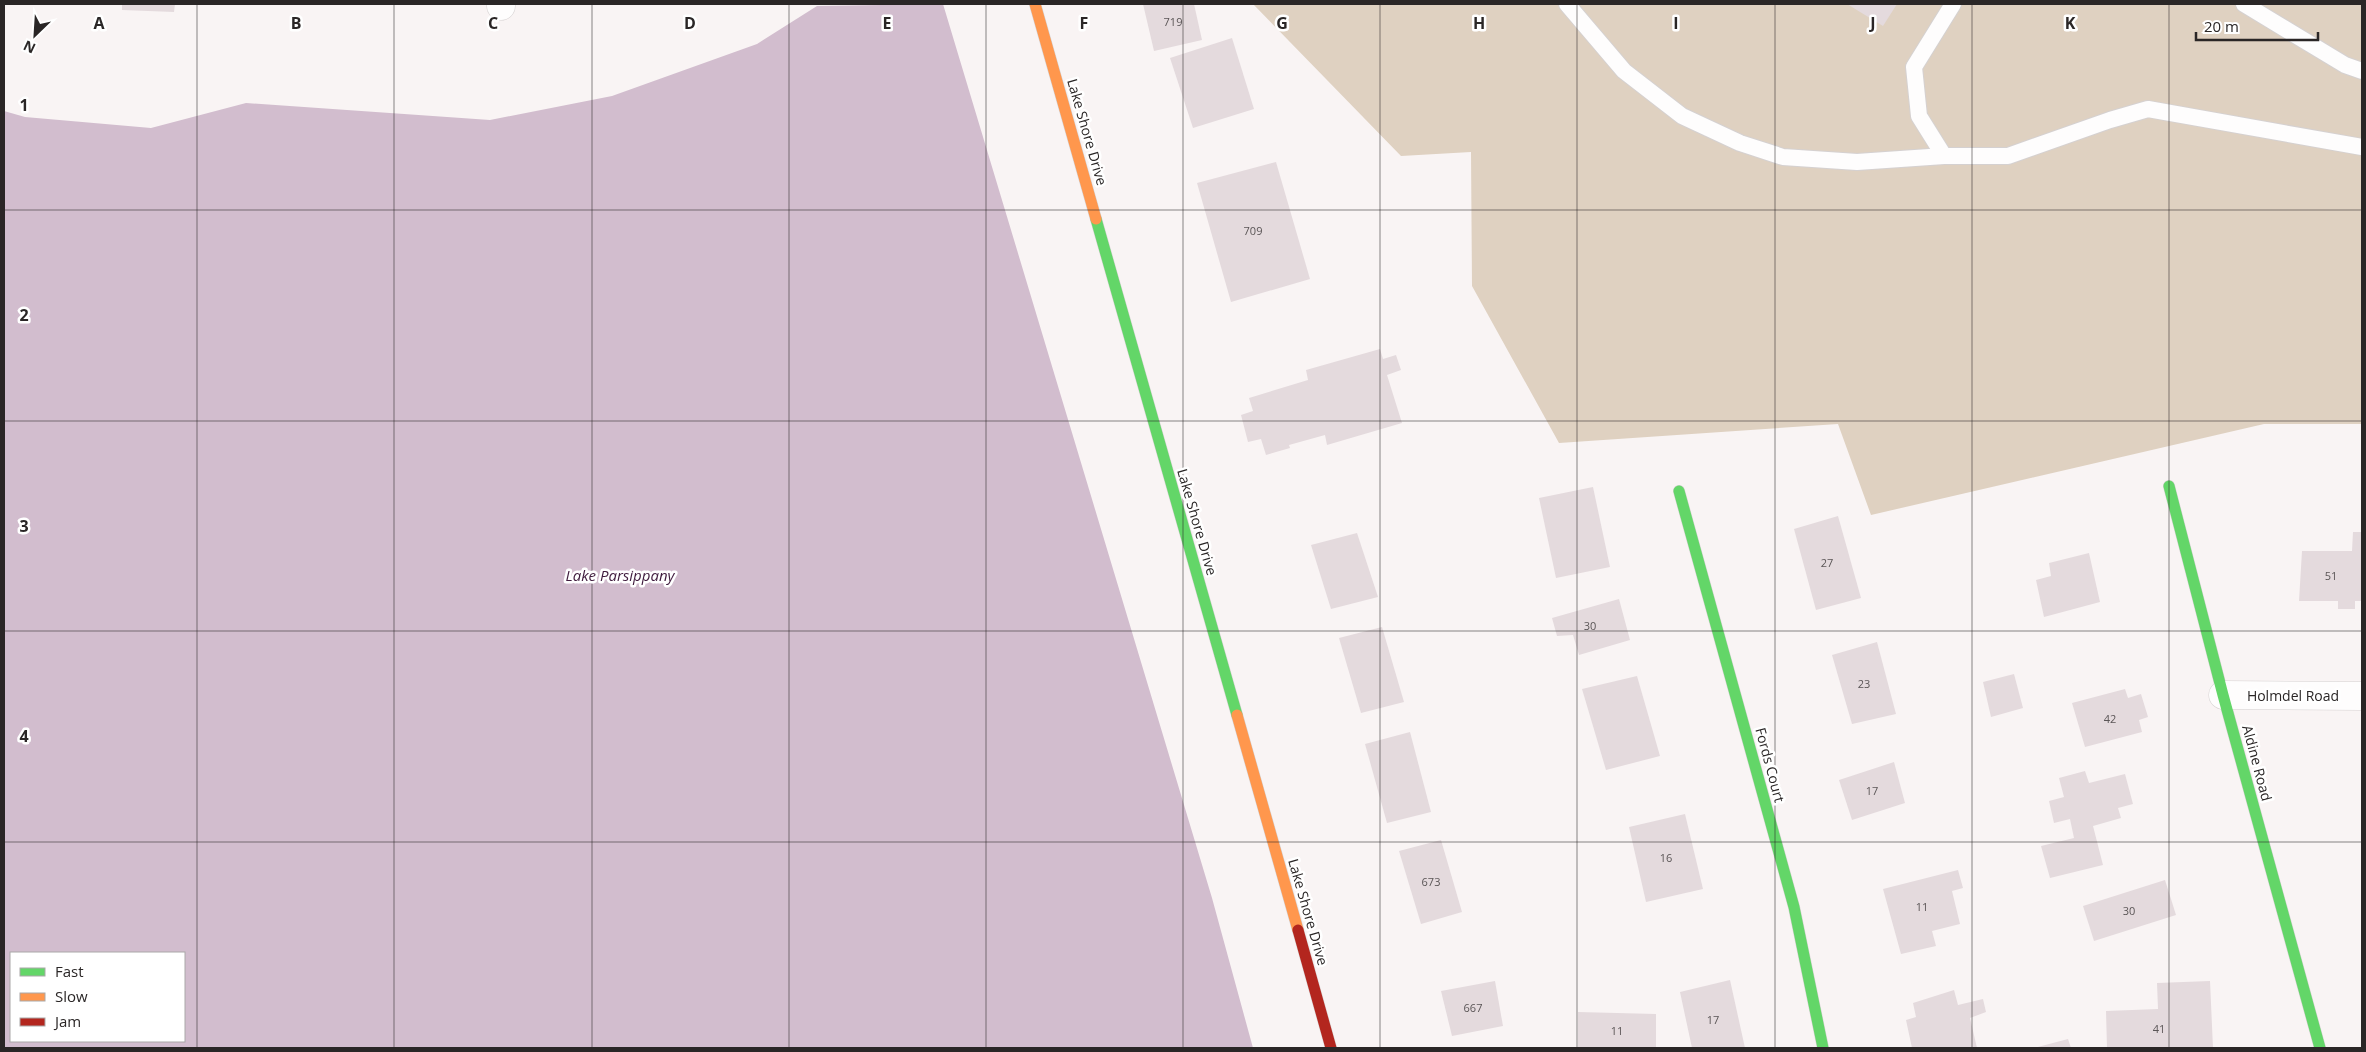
<svg xmlns="http://www.w3.org/2000/svg" width="2366" height="1052" font-family="'Open Sans',sans-serif">
<rect width="100%" height="100%" fill="#f9f4f4"/>
<!-- forest -->
<polygon fill="#dfd1c1" points="1253,4 2362,4 2362,424 2264,424 1871,515 1838,424 1559,443 1472,286 1471,152 1401,156"/>
<!-- water -->
<path fill="#d2bdce" fill-rule="evenodd" d="M943,4L1212,898L1253,1048H4V111L25,117L151,128L246,103L490,120L612,96L757,44L817,6ZM11,953H184V1041H11Z"/>
<!-- building -->
<g fill="#e4dadd">
<polygon points="122,4 175,4 174,12 122,10"/>
<polygon points="1143,4 1194,4 1202,40 1154,51"/>
<polygon points="1847,4 1897,4 1883,26"/>
<polygon points="1232,38 1254,109 1193,128 1170,58"/>
<polygon points="1276,162 1310,279 1231,302 1197,183"/>
<polygon points="1380,349 1383,359 1396,355 1401,370 1387,375 1402,423 1327,445 1325,435 1289,445 1290,448 1266,455 1261,439 1248,442 1241,415 1253,411 1249,398 1308,380 1306,370"/>
<polygon points="1593,487 1610,567 1556,578 1539,498"/>
<polygon points="1838,516 1861,598 1816,610 1794,529"/>
<polygon points="2353,532 2362,532 2362,601 2355,601 2355,609 2338,609 2338,601 2299,601 2302,551 2352,551"/>
<polygon points="1357,533 1378,597 1331,609 1311,545"/>
<polygon points="2089,553 2100,602 2044,617 2036,580 2051,576 2049,563"/>
<polygon points="1619,599 1630,640 1579,655 1573,635 1557,636 1552,618"/>
<polygon points="1382,627 1404,702 1361,713 1339,638"/>
<polygon points="1877,642 1896,714 1852,724 1832,655"/>
<polygon points="2014,674 2023,708 1991,717 1983,682"/>
<polygon points="1637,676 1660,756 1606,770 1582,689"/>
<polygon points="2125,689 2128,698 2141,694 2148,717 2139,720 2142,732 2085,747 2072,703"/>
<polygon points="1410,732 1431,812 1387,823 1365,744"/>
<polygon points="1894,762 1905,803 1852,820 1839,780"/>
<polygon points="2085,771 2089,783 2125,774 2133,804 2118,808 2121,818 2093,826 2103,865 2050,878 2041,846 2074,838 2070,819 2054,823 2049,801 2064,797 2059,778"/>
<polygon points="1685,814 1703,889 1646,902 1629,827"/>
<polygon points="1441,840 1462,912 1421,924 1399,851"/>
<polygon points="1958,870 1963,888 1952,891 1960,924 1932,931 1936,946 1901,954 1883,889"/>
<polygon points="2165,880 2176,915 2094,941 2083,906"/>
<polygon points="1730,980 1745,1048 1692,1048 1680,992"/>
<polygon points="1495,981 1503,1026 1452,1036 1441,991"/>
<polygon points="2210,981 2213,1048 2107,1048 2106,1011 2158,1009 2157,983"/>
<polygon points="1954,990 1958,1005 1983,999 1986,1012 1970,1018 1977,1048 1912,1048 1906,1020 1916,1017 1913,1003"/>
<polygon points="1578,1012 1656,1014 1656,1048 1578,1048"/>
<polygon points="2068,1039 2071,1048 2034,1048"/>
</g>
<g fill="none" stroke-linecap="round" stroke-linejoin="round">
<defs>
<g id="lane">
<polyline points="1567,4 1624,71 1682,116 1740,143 1783,157 1857,162 1944,156 2008,156 2110,120 2148,109 2362,147"/>
<polyline points="2244,4 2345,65 2362,71"/>
<polyline points="1944,156 1919,116 1914,67 1953,4"/>
</g>
<g id="street">
<polyline points="501,6 501,4"/>
<polyline points="2223,695 2362,696"/>
</g>
<g id="fast">
<polyline points="1096,219 1237,715"/>
<polyline points="2169,486 2223,695 2320,1048"/>
<polyline points="1679,491 1794,907 1823,1048"/>
</g>
<g id="slow">
<polyline points="1035,4 1096,219"/>
<polyline points="1237,715 1298,930"/>
</g>
<polyline id="jam" points="1298,930 1331,1048"/>
</defs>
<!-- lane casing -->
<use href="#lane" stroke="#d5d1d1" stroke-width="18"/>
<!-- street casing -->
<use href="#street" stroke="#d5d1d1" stroke-width="29"/>
<!-- fast casing -->
<use href="#fast" stroke="#d5d1d1" stroke-width="12"/>
<!-- slow casing -->
<use href="#slow" stroke="#d5d1d1" stroke-width="12"/>
<!-- jam casing -->
<use href="#jam" stroke="#d5d1d1" stroke-width="12"/>
<!-- lane -->
<use href="#lane" stroke="#fefdfd" stroke-width="16"/>
<!-- street -->
<use href="#street" stroke="#fefdfd" stroke-width="28"/>
<!-- fast -->
<use href="#fast" stroke="#63d668" stroke-width="11"/>
<!-- slow -->
<use href="#slow" stroke="#ff974d" stroke-width="11"/>
<!-- jam -->
<use href="#jam" stroke="#b3261e" stroke-width="11"/>
</g>
<!-- grid -->
<path fill="none" stroke="#2a2626" stroke-width="1" stroke-opacity="0.55" d="M197,4V1048M394,4V1048M592,4V1048M789,4V1048M986,4V1048M1183,4V1048M1380,4V1048M1577,4V1048M1775,4V1048M1972,4V1048M2169,4V1048M4,210H2362M4,421H2362M4,631H2362M4,842H2362"/>
<g text-anchor="middle" stroke-width="5" stroke-linejoin="round" paint-order="stroke">
<!-- number labels -->
<g font-size="11" fill="#5a5556">
<text x="1173" y="26">719</text>
<text x="1253" y="235">709</text>
<text x="1827" y="567">27</text>
<text x="2331" y="580">51</text>
<text x="1590" y="630">30</text>
<text x="1864" y="688">23</text>
<text x="2110" y="723">42</text>
<text x="1872" y="795">17</text>
<text x="1666" y="862">16</text>
<text x="1431" y="886">673</text>
<text x="1922" y="911">11</text>
<text x="2129" y="915">30</text>
<text x="1473" y="1012">667</text>
<text x="1713" y="1024">17</text>
<text x="2159" y="1033">41</text>
<text x="1617" y="1035">11</text>
</g>
<!-- street labels -->
<g font-size="14" fill="#2a2626" stroke="#fff">
<text transform="translate(1087 132) rotate(74)" y="5">Lake Shore Drive</text>
<text transform="translate(1197 522) rotate(74)" y="5">Lake Shore Drive</text>
<text x="2293" y="701">Holmdel Road</text>
<text transform="translate(2257 763) rotate(75)" y="5">Aldine Road</text>
<text transform="translate(1770 765) rotate(75)" y="5">Fords Court</text>
<text transform="translate(1308 912) rotate(74)" y="5">Lake Shore Drive</text>
</g>
<!-- water labels -->
<g font-size="15" font-style="italic" fill="#3f1b3d" stroke="#fff">
<text x="620" y="581">Lake Parsippany</text>
</g>
</g>
<g font-size="16" text-anchor="middle" font-weight="bold" fill="#2a2626" stroke="#fff" stroke-width="5" stroke-linejoin="round" paint-order="stroke">
<text x="99" y="29">A</text>
<text x="296" y="29">B</text>
<text x="493" y="29">C</text>
<text x="690" y="29">D</text>
<text x="887" y="29">E</text>
<text x="1084" y="29">F</text>
<text x="1282" y="29">G</text>
<text x="1479" y="29">H</text>
<text x="1676" y="29">I</text>
<text x="1873" y="29">J</text>
<text x="2070" y="29">K</text>
<text x="24" y="111">1</text>
<text x="24" y="321">2</text>
<text x="24" y="532">3</text>
<text x="24" y="742">4</text>
</g>
<!-- border -->
<rect width="2366" height="1052" fill="none" stroke="#2a2626" stroke-width="10"/>
<!-- legend -->
<rect x="10" y="952" width="175" height="90" fill="#ffffff" stroke="#aaa8a8"/>
<rect x="20" y="968" width="25" height="8" fill="#63d668" stroke="#aaa8a8"/>
<text x="55" y="977" font-size="15" fill="#2a2626">Fast</text>
<rect x="20" y="993" width="25" height="8" fill="#ff974d" stroke="#aaa8a8"/>
<text x="55" y="1002" font-size="15" fill="#2a2626">Slow</text>
<rect x="20" y="1018" width="25" height="8" fill="#b3261e" stroke="#aaa8a8"/>
<text x="55" y="1027" font-size="15" fill="#2a2626">Jam</text>
<!-- north arrow -->
<g transform="translate(35 35) rotate(205)" stroke="#ffffff" stroke-width="4" paint-order="stroke">
<path d="M0-4L9 19L0 12L-9 19Z" fill="#2a2626"/>
<text y="-8" font-size="14" font-weight="bold" text-anchor="middle" fill="#2a2626">N</text>
</g>
<!-- scale -->
<path d="M2196 32v8h122v-8" fill="none" stroke="#2a2626" stroke-width="2.5"/>
<text x="2204" y="32" font-size="15" fill="#2a2626" stroke="#ffffff" stroke-width="4" paint-order="stroke">20 m</text>
</svg>
